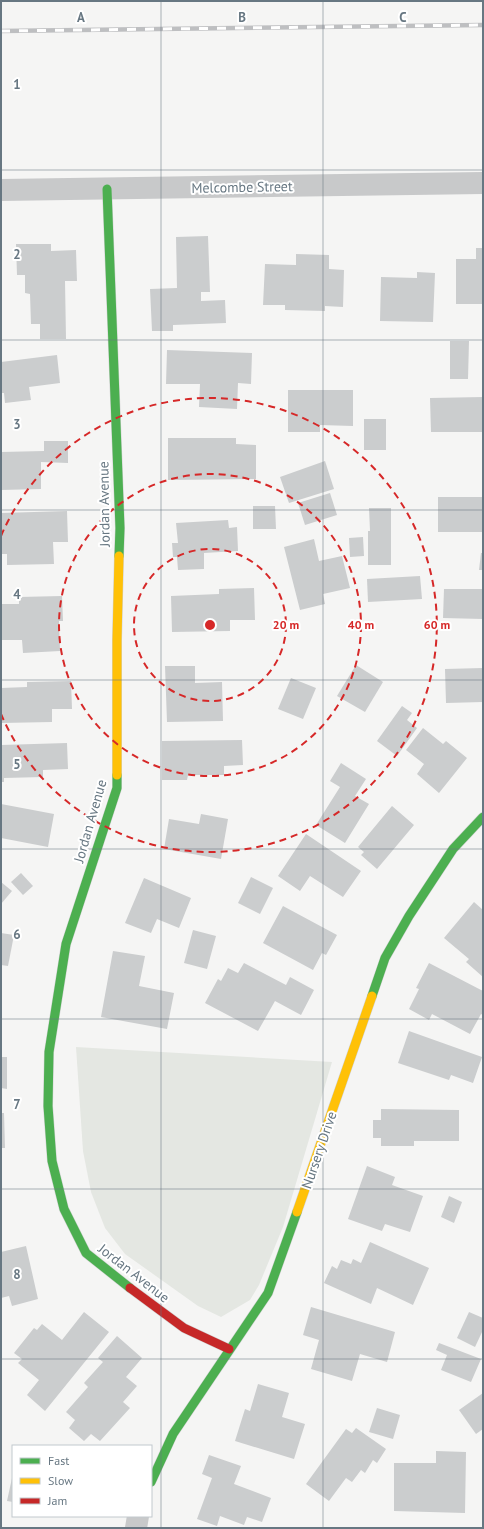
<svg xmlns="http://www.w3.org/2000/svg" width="484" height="1529" font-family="'PT Sans',sans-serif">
<rect width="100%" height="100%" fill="#f5f5f4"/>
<!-- green -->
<polygon fill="#e4e7e2" points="76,1047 332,1062 283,1227 259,1285 250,1300 221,1317 198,1306 125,1254 105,1228 91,1192 83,1151"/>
<!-- building -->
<g fill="#cbcdce">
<polygon points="208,236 210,292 201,292 201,301 225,300 226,323 173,325 173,331 152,331 150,289 177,288 176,237"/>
<polygon points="16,244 51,244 51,251 76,250 77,281 65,281 66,339 40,339 40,324 31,324 30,294 25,293 25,275 17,275"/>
<polygon points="476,248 483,248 483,304 456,304 456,259 476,259"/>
<polygon points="296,254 329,255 329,269 344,270 343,307 325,306 325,311 285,310 285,305 263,305 265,264 296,265"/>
<polygon points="417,272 435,273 433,322 380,321 381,277 417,278"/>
<polygon points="450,341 469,341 468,379 450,379"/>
<polygon points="167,350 252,353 251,384 238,383 237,409 199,407 200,384 166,384"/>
<polygon points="57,355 60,383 29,387 31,400 5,403 4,393 1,393 1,362"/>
<polygon points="288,390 353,390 353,426 320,425 320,432 288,432"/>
<polygon points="483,397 483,432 431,432 430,398"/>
<rect x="364" y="419" width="22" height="31"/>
<polygon points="168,438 236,438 236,444 256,445 256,479 168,480"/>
<polygon points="44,441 68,441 68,463 41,462 41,489 1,490 1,452 44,451"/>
<polygon points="325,461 334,489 289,503 280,477"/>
<polygon points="330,493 337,515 305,525 298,503"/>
<rect x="438" y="497" width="45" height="35"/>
<polygon points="253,506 275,506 276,529 253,529"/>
<polygon points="369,508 391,508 391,565 368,565 368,531 370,531"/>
<polygon points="67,511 68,542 53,542 54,564 7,565 7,554 1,554 1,513"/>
<polygon points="228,520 229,528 237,527 238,551 204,553 204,569 178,570 177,557 173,557 172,543 178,543 176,523"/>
<polygon points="363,537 364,556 350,557 349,538"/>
<polygon points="314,539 319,561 342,556 350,588 323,594 325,604 300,610 284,547"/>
<polygon points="481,553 483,553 483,570 479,570"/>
<polygon points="420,576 422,599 368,602 367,579"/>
<polygon points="254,588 255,620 230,620 230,631 172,632 171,596 219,594 219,589"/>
<polygon points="444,589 483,589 483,619 443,618"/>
<polygon points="62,596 63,621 59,621 60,651 23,653 22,640 1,640 1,604 19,604 19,597"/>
<polygon points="356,665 383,682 365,712 337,696"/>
<polygon points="165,666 195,666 195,683 222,682 223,721 167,722"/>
<polygon points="483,668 483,702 446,703 445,669"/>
<polygon points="291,678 316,688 303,719 278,709"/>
<polygon points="71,681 72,709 52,709 52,722 1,723 1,688 27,687 27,682"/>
<polygon points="402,706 412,713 407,720 417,728 397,756 377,741"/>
<polygon points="423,728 443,744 446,741 467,758 439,793 417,774 424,764 406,750"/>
<polygon points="242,740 243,765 224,766 224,775 188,775 187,780 162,780 162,741"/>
<polygon points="67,743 68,769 43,770 43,777 4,778 4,782 1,782 1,745"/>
<polygon points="341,763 366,779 355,796 369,804 345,843 316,825 340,787 330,781"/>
<polygon points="1,804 54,814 48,847 1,838"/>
<polygon points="392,806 414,825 377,869 361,855 364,852 358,847"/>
<polygon points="201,814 228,819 221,859 164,849 169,819 199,824"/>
<polygon points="306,834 361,871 343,897 310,876 300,891 278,876"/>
<polygon points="21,873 33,886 23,895 11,882"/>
<polygon points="251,877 273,888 260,914 238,903"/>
<polygon points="144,878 191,898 179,928 157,919 151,933 125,923"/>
<polygon points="1,882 12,891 1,904"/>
<polygon points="474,902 483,910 483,977 466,962 469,959 444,938"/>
<polygon points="283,906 337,935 326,955 322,953 313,970 263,943"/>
<polygon points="193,930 216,936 207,969 184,963"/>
<polygon points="1,933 14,935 8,966 1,965"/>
<polygon points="113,951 145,956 139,986 174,993 167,1029 101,1017"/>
<polygon points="244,963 286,985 290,977 314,990 301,1015 275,1001 258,1031 205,1003 218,979 221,981 228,968 238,973"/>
<polygon points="429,963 483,991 483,1015 481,1014 470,1034 432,1014 429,1020 409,1009 419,989 416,988"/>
<polygon points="409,1031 482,1057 473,1083 451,1075 449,1080 398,1063"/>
<polygon points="1,1057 7,1057 7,1089 1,1088"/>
<polygon points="381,1109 459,1110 459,1141 414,1141 414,1146 381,1146 381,1138 373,1138 373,1120 381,1120"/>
<polygon points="1,1113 4,1113 5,1148 1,1148"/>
<polygon points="367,1166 395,1177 392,1185 423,1196 410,1232 385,1224 382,1231 348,1219"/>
<polygon points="449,1196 462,1202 454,1223 441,1217"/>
<polygon points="370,1242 429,1268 413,1305 377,1288 371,1304 324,1283 332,1266 337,1269 341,1260 351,1264 353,1259 361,1263"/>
<polygon points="26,1246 38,1299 12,1306 9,1296 1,1298 1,1252"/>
<polygon points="311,1307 395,1332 387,1362 360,1354 352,1381 311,1369 319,1340 303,1335"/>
<polygon points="84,1312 109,1332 45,1411 27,1395 39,1380 18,1363 22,1359 14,1353 34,1328 37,1330 42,1324 62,1340"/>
<polygon points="469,1312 483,1318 483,1330 475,1347 457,1338"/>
<polygon points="117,1336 142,1358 126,1377 137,1386 123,1402 130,1408 100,1441 91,1434 84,1441 69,1428 75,1420 66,1412 88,1387 84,1383 103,1362 98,1358"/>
<polygon points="439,1343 481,1359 471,1382 441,1370 447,1355 436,1350"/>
<polygon points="258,1384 289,1393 282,1417 305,1424 294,1459 235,1441 245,1409 250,1411"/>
<polygon points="483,1393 483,1429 476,1434 459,1410"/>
<polygon points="377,1408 400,1415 393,1439 369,1432"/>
<polygon points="356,1428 386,1449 377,1463 373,1460 365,1473 361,1470 352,1482 346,1478 329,1501 306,1484 346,1429 352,1433"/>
<polygon points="436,1451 466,1452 465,1513 394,1511 394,1463 436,1463"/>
<polygon points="209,1455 241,1466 234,1484 271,1498 262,1522 247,1517 244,1525 220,1516 217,1526 197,1519 212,1478 202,1474"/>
<polygon points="12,1478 13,1478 13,1502 7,1501"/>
</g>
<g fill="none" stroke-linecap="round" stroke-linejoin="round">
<defs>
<g id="fast">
<polyline points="107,189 120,528 119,556"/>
<polyline points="117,775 117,788 66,944 49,1052 48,1106 52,1161 64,1209 86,1253 130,1288"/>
<polyline points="372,996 385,958 409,916 453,849 483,817"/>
<polyline points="151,1482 173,1434 268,1293 297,1212"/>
</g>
<g id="slow">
<polyline points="117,775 117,640 119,556"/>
<polyline points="297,1212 372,996"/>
</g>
<polyline id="jam" points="130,1288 184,1328 229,1349"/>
</defs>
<!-- fast casing -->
<use href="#fast" stroke="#d1d2d2" stroke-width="10"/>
<!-- slow casing -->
<use href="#slow" stroke="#d1d2d2" stroke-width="10"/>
<!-- jam casing -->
<use href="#jam" stroke="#d1d2d2" stroke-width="10"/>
<!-- street -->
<g stroke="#c8c9ca" stroke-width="22">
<polyline points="1,190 483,183"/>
<polyline points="136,1528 138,1516"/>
</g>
<!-- fast -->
<use href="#fast" stroke="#4caf50" stroke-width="9"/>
<!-- slow -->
<use href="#slow" stroke="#ffc107" stroke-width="9"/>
<!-- jam -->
<use href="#jam" stroke="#c62828" stroke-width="9"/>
<defs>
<polyline id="rail" points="1,31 483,25"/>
</defs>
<!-- rail casing -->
<use href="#rail" stroke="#bebfc1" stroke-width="4.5"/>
<!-- rail -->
<use href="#rail" stroke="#fff" stroke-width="3" stroke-dasharray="9" stroke-linecap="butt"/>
</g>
<!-- grid -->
<path fill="none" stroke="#677782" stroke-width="1" stroke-opacity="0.55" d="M161,1V1528M323,1V1528M1,170H483M1,340H483M1,510H483M1,680H483M1,849H483M1,1019H483M1,1189H483M1,1359H483"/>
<!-- distance rings -->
<g fill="none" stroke="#d62828" stroke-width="2" stroke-dasharray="7 5">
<circle cx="210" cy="625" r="76"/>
<circle cx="210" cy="625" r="151"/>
<path d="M1 536A227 227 0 1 1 1 714"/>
</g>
<g text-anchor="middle" stroke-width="4" stroke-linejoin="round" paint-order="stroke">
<!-- street labels -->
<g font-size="14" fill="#677782" stroke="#fff">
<text transform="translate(242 187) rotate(-1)" y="5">Melcombe Street</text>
<text transform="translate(104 504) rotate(-91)" y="5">Jordan Avenue</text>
<text transform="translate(90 821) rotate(-74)" y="5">Jordan Avenue</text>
<text transform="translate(319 1150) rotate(-71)" y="5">Nursery Drive</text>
<text transform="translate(134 1273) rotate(38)" y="5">Jordan Avenue</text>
</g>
</g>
<g font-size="13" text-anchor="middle" font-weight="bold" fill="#677782" stroke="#fff" stroke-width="4" stroke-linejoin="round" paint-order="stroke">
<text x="81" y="22">A</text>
<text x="242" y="22">B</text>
<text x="403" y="22">C</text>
<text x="17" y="89">1</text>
<text x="17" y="259">2</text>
<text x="17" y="429">3</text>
<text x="17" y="599">4</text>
<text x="17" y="769">5</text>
<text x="17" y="939">6</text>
<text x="17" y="1109">7</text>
<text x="17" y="1279">8</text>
</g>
<circle cx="210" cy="625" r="6" fill="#d62828" stroke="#fff" stroke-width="2"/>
<g font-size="12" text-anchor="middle" font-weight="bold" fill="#d62828" stroke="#fff" stroke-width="4" stroke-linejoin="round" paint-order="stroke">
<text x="286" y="629">20 m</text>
<text x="361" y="629">40 m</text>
<text x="437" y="629">60 m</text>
</g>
<!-- border -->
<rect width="484" height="1529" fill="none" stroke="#677782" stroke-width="4"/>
<!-- legend -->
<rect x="12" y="1445" width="140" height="72" fill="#ffffff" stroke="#c2c9cd"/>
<rect x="20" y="1458" width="20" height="6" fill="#4caf50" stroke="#c2c9cd"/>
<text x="48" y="1465" font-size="12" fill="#677782">Fast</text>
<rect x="20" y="1478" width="20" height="6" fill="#ffc107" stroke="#c2c9cd"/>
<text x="48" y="1485" font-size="12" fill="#677782">Slow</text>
<rect x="20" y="1498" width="20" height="6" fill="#c62828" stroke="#c2c9cd"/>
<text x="48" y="1505" font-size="12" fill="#677782">Jam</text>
</svg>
